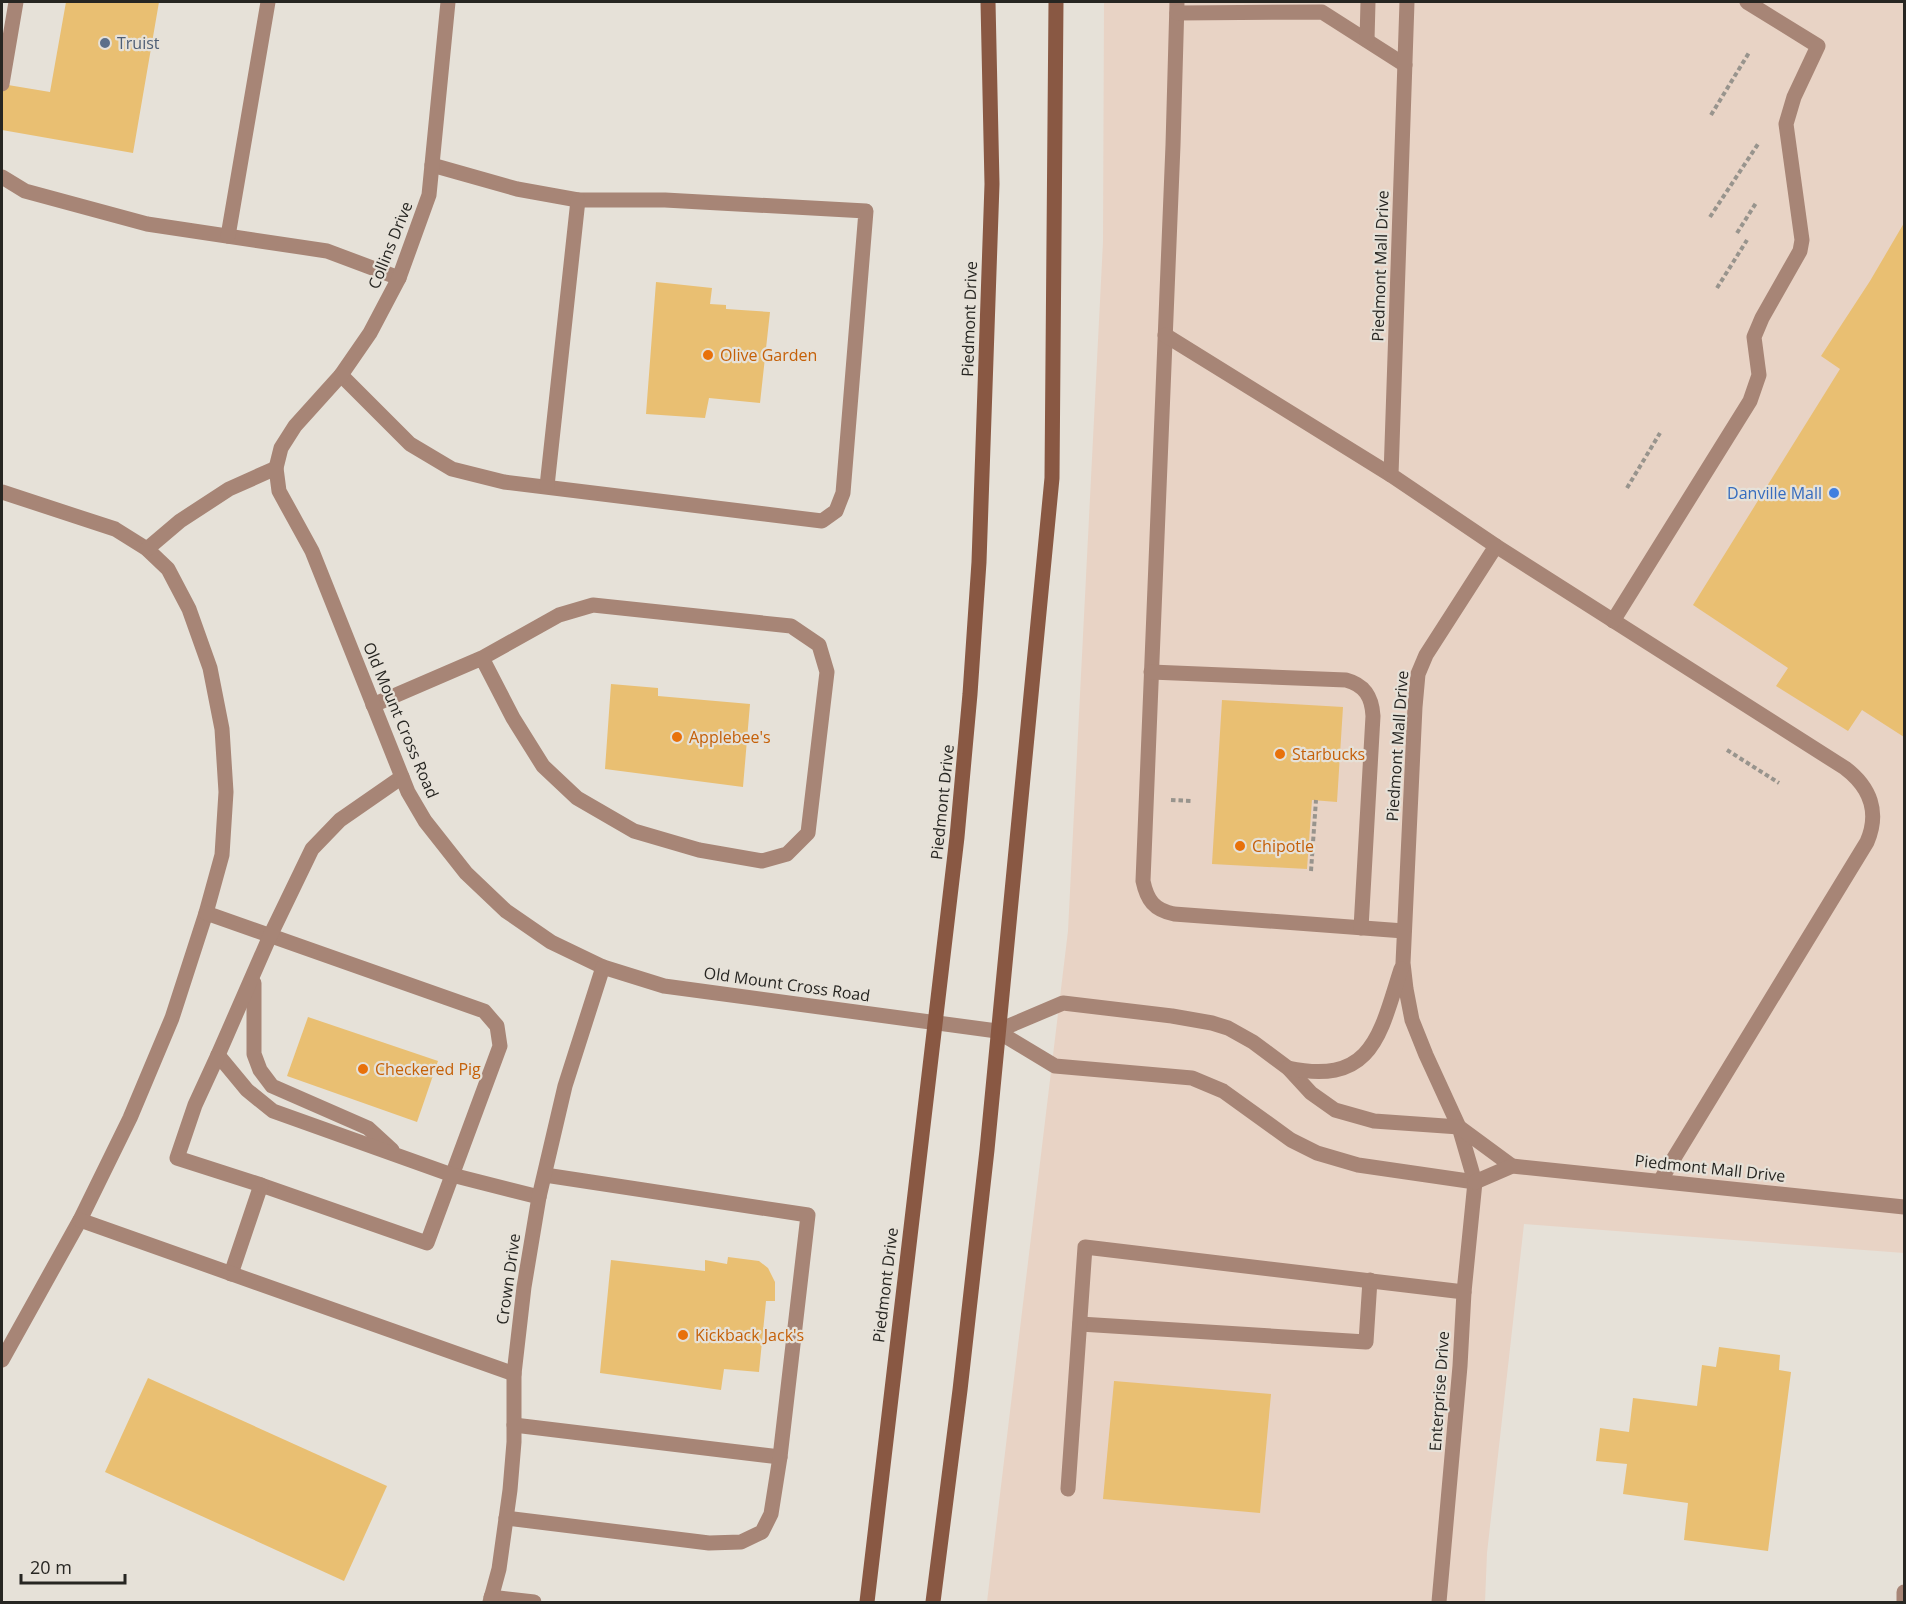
<svg xmlns="http://www.w3.org/2000/svg" width="1906" height="1604" font-family="'Open Sans',sans-serif">
<rect width="100%" height="100%" fill="#e6e1d8"/>
<!-- commercial -->
<polygon fill="#e8d3c5" points="1104,2 1904,2 1904,1253 1524,1224 1487,1553 1485,1602 987,1602 1068,931 1103,242"/>
<!-- building -->
<g fill="#e9bf72">
<polygon points="66,2 159,2 133,153 2,130 2,84 50,92"/>
<polygon points="1904,223 1904,737 1862,710 1848,731 1776,686 1788,668 1693,605 1840,369 1821,356 1870,281"/>
<polygon points="656,282 712,288 710,304 726,305 726,309 770,312 760,403 709,398 705,418 646,414"/>
<polygon points="611,684 658,688 658,696 750,704 743,787 605,769"/>
<polygon points="1222,700 1343,707 1337,802 1312,800 1307,869 1212,864"/>
<polygon points="308,1017 438,1061 417,1122 287,1076"/>
<polygon points="728,1257 759,1261 768,1268 775,1282 775,1301 766,1301 759,1372 724,1369 721,1390 600,1373 611,1260 705,1271 705,1260 727,1264"/>
<polygon points="1719,1347 1780,1355 1779,1370 1791,1372 1768,1551 1684,1540 1688,1503 1623,1494 1627,1464 1596,1461 1600,1428 1629,1432 1633,1398 1697,1406 1702,1365 1716,1367"/>
<polygon points="148,1378 387,1486 344,1581 105,1472"/>
<polygon points="1114,1381 1271,1394 1260,1513 1103,1499"/>
</g>
<g fill="none" stroke-linecap="round" stroke-linejoin="round">
<!-- path -->
<g stroke="#98948d" stroke-width="4" stroke-dasharray="4.5 3" stroke-linecap="butt">
<polyline points="1711,115 1750,51"/>
<polyline points="1710,217 1758,144"/>
<polyline points="1737,233 1756,203"/>
<polyline points="1717,288 1747,240"/>
<polyline points="1627,488 1660,433"/>
<polyline points="1727,750 1779,783"/>
<polyline points="1171,800 1193,801"/>
<polyline points="1311,871 1316,800"/>
</g>
<!-- lane -->
<g stroke="#a78576" stroke-width="15">
<path d="M1177,2L1173,145L1143,881C1147,900 1154,910 1174,914L1404,931"/>
<polyline points="1177,13 1322,12 1405,65"/>
<polyline points="1367,40 1368,2"/>
<polyline points="2,84 16,2"/>
<polyline points="2,177 25,191 147,224 327,251 399,278"/>
<polyline points="228,236 268,2"/>
<polyline points="1165,335 1391,475"/>
<polyline points="341,375 410,444 452,469 504,482 822,521 836,511 843,493 866,211 665,200 578,200 517,189 432,165"/>
<polyline points="547,486 578,200"/>
<polyline points="2,492 115,529 147,549 168,569 189,609 210,668 222,729 226,792 222,855 206,913 172,1018 130,1118 80,1220 2,1360"/>
<path d="M1496,546L1845,768C1870,787 1880,812 1867,842L1660,1181"/>
<polyline points="147,549 180,521 229,489 276,468"/>
<polyline points="1613,621 1750,401 1759,375 1754,337 1762,318 1800,251 1802,240 1786,124 1794,97 1818,46 1747,2"/>
<path d="M1151,672L1346,680C1365,685 1372,697 1373,716L1361,928"/>
<polyline points="373,705 482,658 513,718 543,766 577,798 634,831 699,850 762,861 787,854 808,833 827,672 819,645 791,626 593,605 559,615 482,658"/>
<polyline points="206,913 484,1011 497,1026 500,1046 427,1243 261,1185 231,1274"/>
<polyline points="254,983 254,1054 260,1070 272,1086 368,1128 392,1150"/>
<polyline points="218,1055 247,1090 273,1111 452,1175 539,1197"/>
<polyline points="261,1185 177,1158 195,1105 218,1055 270,936 312,849 340,820 402,777"/>
<polyline points="80,1220 514,1374"/>
<polyline points="1080,1324 1366,1342 1370,1280"/>
<polyline points="514,1425 780,1457"/>
<polyline points="1068,1489 1085,1247 1464,1292"/>
<polyline points="506,1518 709,1543 741,1542 762,1532 771,1514 780,1457 808,1215 545,1175"/>
<polyline points="491,1597 534,1602"/>
<polyline points="1904,1602 1904,1592"/>
</g>
<!-- street -->
<g stroke="#a78576" stroke-width="15">
<polyline points="448,2 429,195 399,278 370,333 341,375 295,426 281,448 276,468 279,491 312,551 408,792 425,821 466,873 506,911 551,942 603,967 664,986 997,1031 1055,1066 1192,1078 1223,1091 1291,1140 1317,1153 1358,1165 1475,1182"/>
<polyline points="1407,2 1391,475 1496,546 1426,655 1418,674 1415,707 1403,963 1406,989 1412,1020 1426,1055 1459,1127 1475,1182 1464,1292 1460,1366 1439,1602"/>
<polyline points="997,1031 1063,1003 1172,1016 1212,1023 1228,1028 1253,1042 1288,1068 1311,1093 1335,1110 1374,1121 1459,1127 1512,1166"/>
<path d="M1288,1068C1373,1086 1380,1034 1401,969"/>
<polyline points="1475,1182 1512,1166 1904,1207"/>
<polyline points="490,1602 499,1569 510,1490 514,1442 514,1374 524,1287 539,1197 565,1086 603,967"/>
</g>
<!-- secondary -->
<g stroke="#895843" stroke-width="15">
<polyline points="867,1602 957,837 970,694 979,562 992,184 988,2"/>
<polyline points="933,1602 960,1390 987,1150 1052,478 1056,2"/>
</g>
</g>
<!-- markers -->
<circle fill="#5c6f8a" stroke="#e6e1d8" stroke-width="2" cx="105" cy="43" r="6"/>
<g fill="#e8710a" stroke="#e6e1d8" stroke-width="2">
<circle cx="708" cy="355" r="6"/>
<circle cx="677" cy="737" r="6"/>
<circle cx="1280" cy="754" r="6"/>
<circle cx="1240" cy="846" r="6"/>
<circle cx="363" cy="1069" r="6"/>
<circle cx="683" cy="1335" r="6"/>
</g>
<circle fill="#3f7fe0" stroke="#e6e1d8" stroke-width="2" cx="1834" cy="493" r="6"/>
<g text-anchor="middle" stroke-width="4.5" stroke-linejoin="round" paint-order="stroke">
<!-- service labels -->
<g font-size="16" fill="#4e5e75" stroke="#e6e1d8" text-anchor="start">
<text x="117" y="49">Truist</text>
</g>
<!-- street labels -->
<g font-size="16" fill="#272622" stroke="#e6e1d8">
<text transform="translate(390 245) rotate(-68)" y="6">Collins Drive</text>
<text transform="translate(1380 266) rotate(-88)" y="6">Piedmont Mall Drive</text>
<text transform="translate(969 319) rotate(-88)" y="6">Piedmont Drive</text>
<text transform="translate(401 720) rotate(67)" y="6">Old Mount Cross Road</text>
<text transform="translate(1397 746) rotate(-86)" y="6">Piedmont Mall Drive</text>
<text transform="translate(942 802) rotate(-84)" y="6">Piedmont Drive</text>
<text transform="translate(787 984) rotate(8)" y="6">Old Mount Cross Road</text>
<text transform="translate(1710 1168) rotate(6)" y="6">Piedmont Mall Drive</text>
<text transform="translate(508 1279) rotate(-82)" y="6">Crown Drive</text>
<text transform="translate(885 1285) rotate(-83)" y="6">Piedmont Drive</text>
<text transform="translate(1439 1391) rotate(-86)" y="6">Enterprise Drive</text>
</g>
<!-- food labels -->
<g font-size="16" fill="#c56008" stroke="#e6e1d8" text-anchor="start">
<text x="720" y="361">Olive Garden</text>
<text x="689" y="743">Applebee's</text>
<text x="1292" y="760">Starbucks</text>
<text x="1252" y="852">Chipotle</text>
<text x="375" y="1075">Checkered Pig</text>
<text x="695" y="1341">Kickback Jack's</text>
</g>
<!-- shop labels -->
<g font-size="16" fill="#366cbe" stroke="#e6e1d8" text-anchor="end">
<text x="1822" y="499">Danville Mall</text>
</g>
</g>
<!-- border -->
<rect width="1906" height="1604" fill="none" stroke="#272622" stroke-width="6"/>
<!-- scale -->
<path d="M21 1574v9h104v-9" fill="none" stroke="#272622" stroke-width="3"/>
<text x="30" y="1574" font-size="18" fill="#272622" stroke="#e6e1d8" stroke-width="4.5" paint-order="stroke">20 m</text>
</svg>
